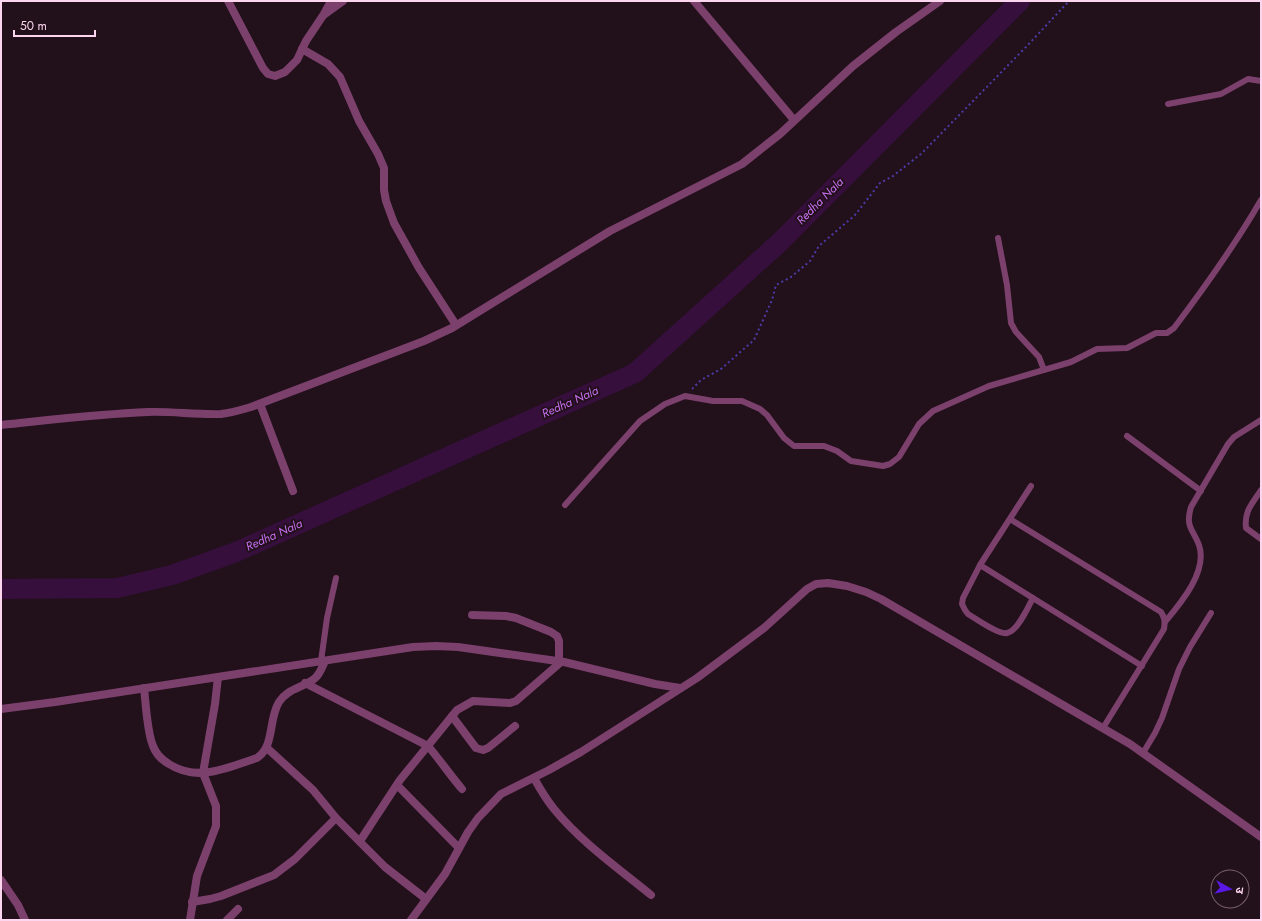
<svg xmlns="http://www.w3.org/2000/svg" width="1262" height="921" font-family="Jost,'Noto Sans Devanagari',sans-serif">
<rect width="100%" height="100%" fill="#22101b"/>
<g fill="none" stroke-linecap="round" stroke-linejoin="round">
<!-- river -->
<polyline stroke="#360f3d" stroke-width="20" points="1,589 117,588 172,575 236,552 635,373 780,242 1020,1"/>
<!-- path -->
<polyline stroke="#4d3ba9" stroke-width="2" stroke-dasharray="2 3" stroke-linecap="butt" points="692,389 701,380 721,369 754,340 772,300 776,285 791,277 810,261 819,246 855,215 880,183 893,176 922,153 1026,47 1069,1"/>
<!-- lane -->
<g stroke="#7c406d" stroke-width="6">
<polyline points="1168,104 1221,94 1248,79 1261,81"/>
<polyline points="998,238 1007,285 1011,323 1016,332 1039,357 1044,370"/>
<polyline points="1127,436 1201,491"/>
<path d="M1031,486L980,565L963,598L962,604L965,610L968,614C976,619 999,635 1007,633C1018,631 1028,607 1033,598"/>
<path d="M1261,490C1252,504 1244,511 1246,528L1261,539"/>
<path d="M565,505L640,421L665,404L685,396L713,401H742L760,409L767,415L784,438L794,446H824L837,451L851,461L883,466L890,464L899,457L919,424L933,411L989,386L1071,362L1097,349L1127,348L1156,333H1167L1174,328C1205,287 1235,245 1261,200"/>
<path d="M1010,519L1161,612C1165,618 1165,622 1164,629L1103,728"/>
<polyline points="980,565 1142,666"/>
<path d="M1165,622C1181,603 1208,571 1199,545C1193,529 1185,527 1191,507L1228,444L1234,437L1261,420"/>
<polyline points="321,661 327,618 336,578"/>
<polyline points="1143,753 1155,733 1162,718 1179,669 1190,647 1211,613"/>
</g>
<!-- street -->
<g stroke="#7c406d" stroke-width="8">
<polyline points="228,1 263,68 268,74 275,76 285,72 297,60 306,41 324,14 331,1"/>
<polyline points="694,1 794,120"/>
<polyline points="325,14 343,1"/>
<polyline points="302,49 328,64 340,77 359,121 378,154 384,168 384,190 386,201 394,223 419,268 456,325"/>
<polyline points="260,404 293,491"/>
<path d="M1,425C50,420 98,414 148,412C172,411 196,415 221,414C231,413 241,410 251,407L424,341L452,328L610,231L742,164L780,134L853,66L896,32L940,1"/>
<polyline points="472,615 506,616 516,618 551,632 557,636 559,641 559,661"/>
<path d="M305,683L428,746C440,760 450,775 462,789"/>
<path d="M144,688C146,705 147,732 153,746C156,754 162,760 169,764C198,783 228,767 257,758C275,746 268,720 279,702C287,689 302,688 314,679C320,675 322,667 325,661"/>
<polyline points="1,709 55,702 413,647 436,646 458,647 564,662 655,684 680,688"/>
<polyline points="452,716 476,748 483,750 488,748 515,726"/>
<polyline points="267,748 313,790 336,818 385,867 426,899"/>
<path d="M534,778C540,789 546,799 554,809C581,842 618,868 651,895"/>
<polyline points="397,785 459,848"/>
<polyline points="360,841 400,780 457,710 473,701 510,703 516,701 561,662"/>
<polyline points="1,880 18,905 25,920"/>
<polyline points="192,902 210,899 221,896 274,875 295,859 336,818"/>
<polyline points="190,920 197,876 216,826 216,806 203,773 215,704 218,677"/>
<polyline points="227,920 238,909"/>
<polyline points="411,920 445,874 468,832 478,818 501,794 549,770 581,752 697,678 764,628 807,589 816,584 828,583 847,586 866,592 881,599 1130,744 1261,837"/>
</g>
</g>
<g text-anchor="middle" stroke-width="4" stroke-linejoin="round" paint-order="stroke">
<!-- water labels -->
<g font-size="12" font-style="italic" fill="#c76ff0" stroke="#22101b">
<text transform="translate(820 201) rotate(-45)" y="4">Redha Nala</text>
<text transform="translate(570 402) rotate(-24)" y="4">Redha Nala</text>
<text transform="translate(274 535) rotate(-24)" y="4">Redha Nala</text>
</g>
</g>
<!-- border -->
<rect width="1262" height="921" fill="none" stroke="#fbd6ee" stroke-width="4"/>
<!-- north arrow -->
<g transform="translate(1230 889) rotate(98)"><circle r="19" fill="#22101b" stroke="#795f6f"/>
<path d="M0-3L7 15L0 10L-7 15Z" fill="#5918e5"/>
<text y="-6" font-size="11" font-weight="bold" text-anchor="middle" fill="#fbd6ee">उ</text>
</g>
<!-- scale -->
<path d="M14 30v6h81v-6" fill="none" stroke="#fbd6ee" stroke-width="2"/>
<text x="20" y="30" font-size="12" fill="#fbd6ee" stroke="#22101b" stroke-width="3" paint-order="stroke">50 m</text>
</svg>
